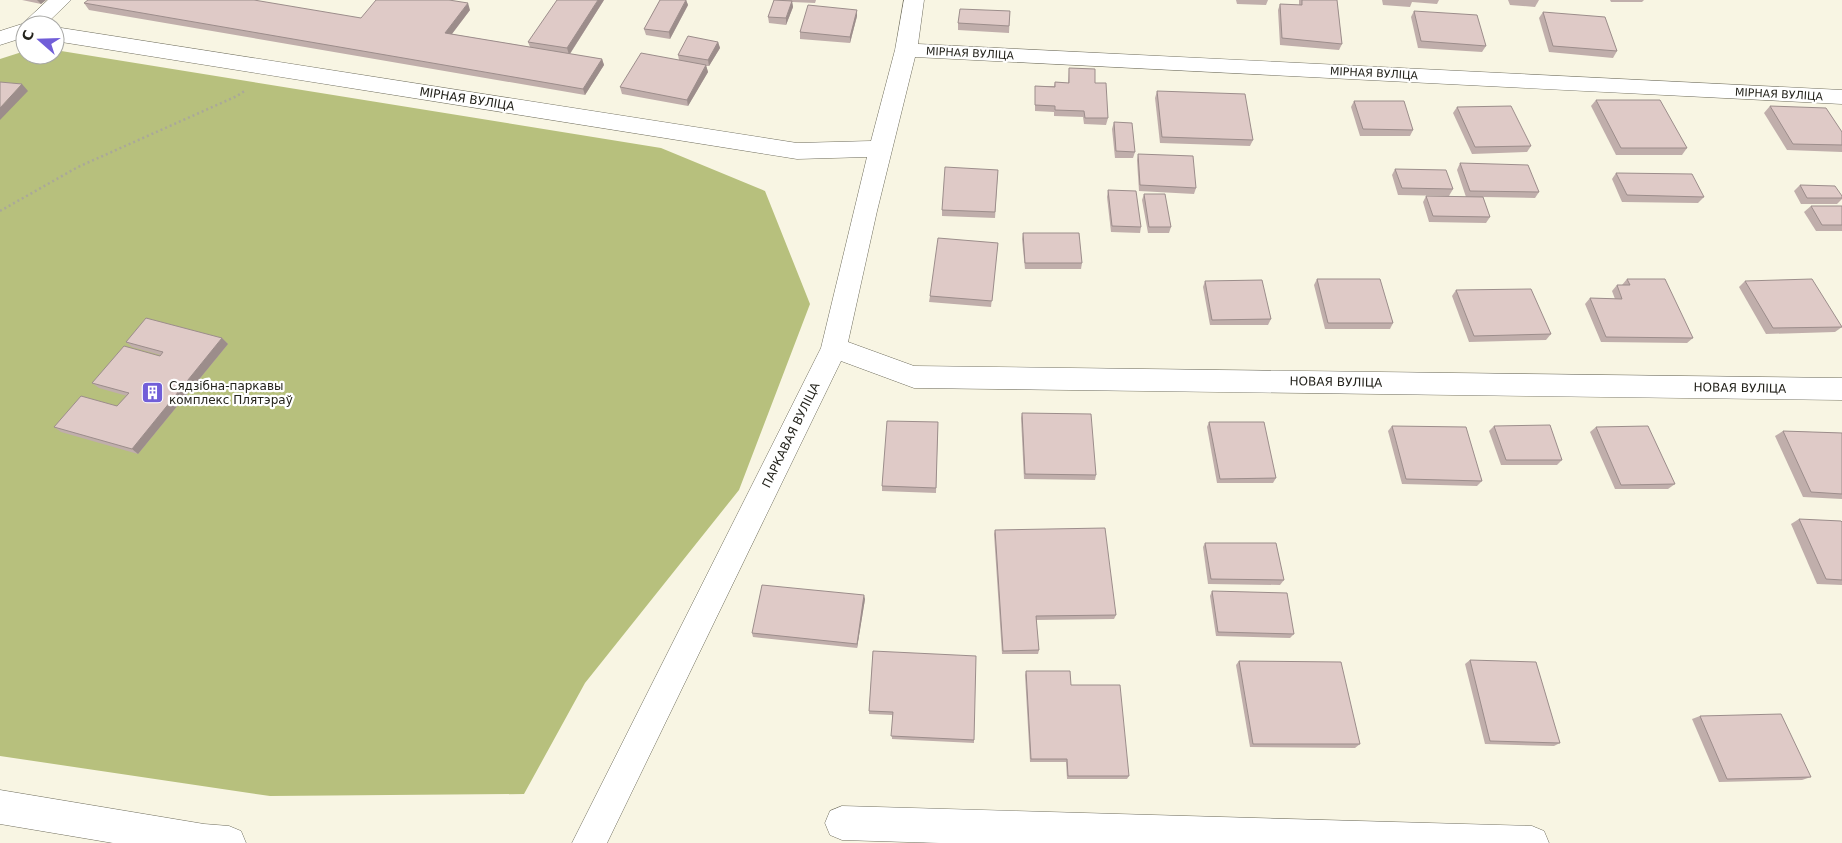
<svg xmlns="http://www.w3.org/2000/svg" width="1842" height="843" font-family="'DejaVu Sans',sans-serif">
<rect width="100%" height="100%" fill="#f8f5e3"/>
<!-- forest -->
<polygon fill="#b7c07d" points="55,50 661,148 765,191 810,304 739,490 585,683 524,794 270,796 0,756 0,59 25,51 25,55 55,55"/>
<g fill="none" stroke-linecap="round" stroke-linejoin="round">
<defs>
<g id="minor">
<polygon points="48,0 71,0 45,25 25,25 25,37 0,45 0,31 22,24"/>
<polygon points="904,0 924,0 918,44 1842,90 1842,104 915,57 877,211 848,342 914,366 1842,378 1842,400 914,388 841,361 607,843 572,843 821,348 867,157 797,159 55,41 55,27 797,143 871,141 895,50"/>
<polygon points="0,790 204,824 229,826 241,831 246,843 113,843 0,824"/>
<polygon points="842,806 1532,826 1544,831 1549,843 940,843 842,840 830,835 825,823 830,811"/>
</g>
</defs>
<!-- minor casing -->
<use href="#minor" stroke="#706e5e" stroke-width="1"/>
<!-- path -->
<polyline stroke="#aaa89a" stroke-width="2.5" stroke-dasharray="2 3" stroke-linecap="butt" points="0,211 78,167 237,96 246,90"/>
<!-- minor -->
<use href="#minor" fill="#fff" fill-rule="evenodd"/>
</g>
<!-- wall -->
<g fill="#c0aeab">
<polygon points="22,0 46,0 41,4"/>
<polygon points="604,0 570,54 602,59 604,65 585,95 89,10 84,3 361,18 470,10 452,34 530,47 528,42"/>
<polygon points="660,0 686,0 688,5 670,39 646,35 644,29"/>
<polygon points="771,0 816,0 815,3 792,2 793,7 786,25 769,23 768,17 774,0"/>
<polygon points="1236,0 1268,0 1266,5 1237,4"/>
<polygon points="1299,0 1337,0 1342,44 1339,50 1280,45 1278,10 1280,4 1299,5"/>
<polygon points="1382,0 1439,0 1437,4 1412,2 1410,7 1383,5"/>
<polygon points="1508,0 1539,0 1535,7 1510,5"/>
<polygon points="1610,0 1644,0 1642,2 1611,2"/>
<polygon points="1010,11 1009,33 958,30 958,23"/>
<polygon points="1414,11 1486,46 1482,52 1418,48 1411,17"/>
<polygon points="1543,12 1617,51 1613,58 1549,52 1539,18"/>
<polygon points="857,16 850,43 800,39 800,32"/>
<polygon points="718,42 720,48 709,66 706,66 708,72 688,106 622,94 620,87 679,60 678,55"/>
<polygon points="1069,68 1095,83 1108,118 1106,125 1084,124 1083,117 1054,116 1054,112 1035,111 1035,86 1054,86 1055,82 1068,83"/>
<polygon points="1157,91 1253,140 1250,146 1160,143 1155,98"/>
<polygon points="1596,100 1687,148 1682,155 1616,155 1591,106"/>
<polygon points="1354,101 1413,130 1410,136 1360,136 1351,107"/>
<polygon points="1770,106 1842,132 1842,152 1787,150 1764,113"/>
<polygon points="1457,107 1531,146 1527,152 1472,154 1453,113"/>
<polygon points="1114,122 1135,152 1133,158 1115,158 1112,129"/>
<polygon points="1138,154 1196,188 1194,194 1139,191 1137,160"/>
<polygon points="1460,163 1539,192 1535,198 1483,197 1490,217 1486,223 1429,222 1423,202 1426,196 1466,197 1457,170"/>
<polygon points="1395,169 1453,189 1449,196 1398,195 1392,175"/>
<polygon points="998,170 995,218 942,216 942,210"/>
<polygon points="1616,173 1704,197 1698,203 1622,202 1612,179"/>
<polygon points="1800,185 1842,196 1842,199 1837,204 1801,204 1794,191"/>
<polygon points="1108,190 1141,227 1140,233 1111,232 1107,197"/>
<polygon points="1144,194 1171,227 1169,233 1148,233 1142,200"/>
<polygon points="1811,206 1842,206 1842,231 1816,231 1804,212"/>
<polygon points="1023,233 1082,263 1081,269 1025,269 1022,239"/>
<polygon points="998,243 991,307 929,302 930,296"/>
<polygon points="1317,279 1393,323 1390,329 1325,329 1314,285"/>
<polygon points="1627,279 1693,338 1687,343 1601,342 1585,304 1590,298 1615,299 1612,291 1617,285 1622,285"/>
<polygon points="1205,281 1271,319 1268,325 1210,325 1203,287"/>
<polygon points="1745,281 1842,326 1842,327 1835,332 1766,334 1739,287"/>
<polygon points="1456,290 1551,334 1546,340 1469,342 1452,296"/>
<polygon points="222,338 228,344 138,454 61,432 54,427 117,406 127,396 99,388 92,383 160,356 160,355 132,347 126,342"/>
<polygon points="1022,413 1096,475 1095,480 1024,479 1021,418"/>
<polygon points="938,422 936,493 882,491 882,486"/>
<polygon points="1209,422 1276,478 1273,483 1217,483 1207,427"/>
<polygon points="1392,426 1482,481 1477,486 1402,484 1388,431"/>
<polygon points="1494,426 1562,460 1557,465 1501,465 1489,431"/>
<polygon points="1596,427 1675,484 1668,489 1615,489 1590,432"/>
<polygon points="1783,431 1842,433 1842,499 1803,497 1775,436"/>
<polygon points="1799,519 1842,522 1842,585 1817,584 1791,524"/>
<polygon points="995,530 1116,615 1114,619 1036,620 1039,650 1038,654 1002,654 994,534"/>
<polygon points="1205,543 1284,580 1280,585 1208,584 1203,547"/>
<polygon points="1212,591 1294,634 1290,638 1216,636 1210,596"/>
<polygon points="865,599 857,648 753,637 752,633"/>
<polygon points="873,651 974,740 974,743 892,739 892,715 869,714 869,711"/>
<polygon points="1470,660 1560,743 1554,746 1485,744 1465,664"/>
<polygon points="1239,661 1360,744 1355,748 1250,747 1236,665"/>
<polygon points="1026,671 1071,685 1129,776 1127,779 1067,779 1066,762 1030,762 1025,675"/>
<polygon points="1700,716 1811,777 1802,780 1719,782 1692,719"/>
</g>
<!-- shaded-wall -->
<g fill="#9c8d8b">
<polygon points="37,0 46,0 41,4"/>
<polygon points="598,0 604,0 569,55 567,48"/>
<polygon points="686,0 688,5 670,39 669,32"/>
<polygon points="792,1 793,7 786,25 786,18"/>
<polygon points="468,3 470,10 448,39 445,33"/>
<polygon points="857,10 857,16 850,43 850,37"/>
<polygon points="718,42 720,48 709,66 708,60"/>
<polygon points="602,59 604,65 585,95 583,89"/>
<polygon points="706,65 708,72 688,106 687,100"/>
<polygon points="22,84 28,91 0,120 0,108"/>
<polygon points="222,338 228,344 138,454 132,449"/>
<polygon points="864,595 865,599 857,648 857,644"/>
</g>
<!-- building -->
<g fill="#dfcac7" stroke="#9c8d8b">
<polygon points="88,0 254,0 361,18 376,0 449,0 468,3 445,33 602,59 583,89 84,3"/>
<polygon points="557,0 598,0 567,48 528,42"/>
<polygon points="660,0 686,0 669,32 644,29"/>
<polygon points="774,0 792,1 786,18 768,17"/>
<polygon points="1302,0 1337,0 1342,44 1282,38 1280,4 1302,5"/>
<polygon points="808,5 857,10 850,37 800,32"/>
<polygon points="960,9 1010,11 1009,26 958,23"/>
<polygon points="1414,11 1477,15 1486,46 1421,41"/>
<polygon points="1543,12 1605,17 1617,51 1553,46"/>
<polygon points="688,36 718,42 708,60 678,55"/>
<polygon points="641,53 706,65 687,100 620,87"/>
<polygon points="1069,68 1095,69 1095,83 1106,83 1108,118 1085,118 1084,111 1055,110 1055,106 1035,105 1035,86 1055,87 1055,82 1069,83"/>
<polygon points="0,82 22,84 0,108"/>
<polygon points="1157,91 1245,94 1253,140 1162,137"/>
<polygon points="1596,100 1660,100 1687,148 1621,148"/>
<polygon points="1354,101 1404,101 1413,130 1363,129"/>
<polygon points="1511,106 1531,146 1475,147 1457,107"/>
<polygon points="1770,106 1826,108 1842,132 1842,145 1793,144"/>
<polygon points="1114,122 1132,123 1135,152 1116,151"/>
<polygon points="1138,154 1193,156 1196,188 1140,185"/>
<polygon points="1460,163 1528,165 1539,192 1470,191"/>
<polygon points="945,167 998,170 995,212 942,210"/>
<polygon points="1395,169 1446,170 1453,189 1402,188"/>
<polygon points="1616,173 1692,174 1704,197 1627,195"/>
<polygon points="1800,185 1835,186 1842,196 1842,198 1807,198"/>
<polygon points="1108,190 1136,191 1141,227 1112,226"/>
<polygon points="1144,194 1165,194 1171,227 1149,227"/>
<polygon points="1426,196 1483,197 1490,217 1433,216"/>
<polygon points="1811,206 1842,206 1842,225 1822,225"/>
<polygon points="1023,233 1079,233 1082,263 1025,263"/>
<polygon points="938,238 998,243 992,301 930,296"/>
<polygon points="1317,279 1380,279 1393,323 1328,323"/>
<polygon points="1627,279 1665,279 1693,338 1606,337 1590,298 1622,299 1617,285 1630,285"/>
<polygon points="1812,279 1842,327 1773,328 1745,281"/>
<polygon points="1262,280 1271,319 1212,320 1205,281"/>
<polygon points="1531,289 1551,334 1474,336 1456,290"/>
<polygon points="146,318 222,338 132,449 54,427 81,396 117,406 129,393 92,383 124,346 160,356 163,352 126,342"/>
<polygon points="1022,413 1091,414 1096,475 1025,474"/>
<polygon points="887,421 938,422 936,488 882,486"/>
<polygon points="1209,422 1264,422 1276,478 1220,479"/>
<polygon points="1550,425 1562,460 1506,460 1494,426"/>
<polygon points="1392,426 1466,427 1482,481 1406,479"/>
<polygon points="1648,426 1675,484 1621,485 1596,427"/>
<polygon points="1783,431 1842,433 1842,494 1811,492"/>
<polygon points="1799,519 1841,521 1842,522 1842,580 1826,579"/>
<polygon points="1105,528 1116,615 1036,616 1039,650 1003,651 995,530"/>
<polygon points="1205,543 1276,543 1284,580 1211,579"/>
<polygon points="762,585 864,595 857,644 752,633"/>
<polygon points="1212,591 1287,593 1294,634 1218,632"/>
<polygon points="873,651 976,656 974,740 891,736 893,712 869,711"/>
<polygon points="1470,660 1536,662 1560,743 1490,741"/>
<polygon points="1239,661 1341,662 1360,744 1253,744"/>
<polygon points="1026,671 1070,671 1071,685 1120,685 1129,776 1068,776 1067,759 1031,759"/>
<polygon points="1781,714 1811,777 1727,779 1700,716"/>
</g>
<!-- icons -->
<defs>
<symbol id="building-square" viewBox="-11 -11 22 22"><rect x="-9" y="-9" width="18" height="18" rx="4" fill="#715ed8" stroke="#fff"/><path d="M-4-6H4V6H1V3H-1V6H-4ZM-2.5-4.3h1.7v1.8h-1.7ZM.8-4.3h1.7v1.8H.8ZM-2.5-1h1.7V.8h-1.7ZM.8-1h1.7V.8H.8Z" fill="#fff"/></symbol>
</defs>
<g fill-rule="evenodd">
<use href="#building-square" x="140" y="380" width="25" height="25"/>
</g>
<g text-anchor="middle" stroke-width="4.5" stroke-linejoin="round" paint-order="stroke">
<!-- far-street labels -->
<g font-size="11" fill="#24231c" stroke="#fff">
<text transform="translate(970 53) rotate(3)" y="4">МІРНАЯ ВУЛІЦА</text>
<text transform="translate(1374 73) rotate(3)" y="4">МІРНАЯ ВУЛІЦА</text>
<text transform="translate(1779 94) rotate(3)" y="4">МІРНАЯ ВУЛІЦА</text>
</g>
<!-- street labels -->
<g font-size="12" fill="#24231c" stroke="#fff">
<text transform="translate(467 99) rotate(9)" y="4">МІРНАЯ ВУЛІЦА</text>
<text transform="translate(1336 382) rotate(1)" y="4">НОВАЯ ВУЛІЦА</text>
<text transform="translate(1740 388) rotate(1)" y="4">НОВАЯ ВУЛІЦА</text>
<text transform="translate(791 435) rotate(-64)" y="4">ПАРКАВАЯ ВУЛІЦА</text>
</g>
<!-- poi labels -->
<g font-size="12" fill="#24231c" stroke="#fff" text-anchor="start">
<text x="169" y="390">Сядзібна-паркавы<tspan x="169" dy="14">комплекс Плятэраў</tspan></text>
</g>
</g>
<!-- north arrow -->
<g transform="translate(40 40) rotate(290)"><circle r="24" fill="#ffffff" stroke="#a7a7a4"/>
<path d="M0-4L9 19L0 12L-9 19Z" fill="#715ed8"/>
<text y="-8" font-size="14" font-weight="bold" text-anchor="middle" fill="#24231c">С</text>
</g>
</svg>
